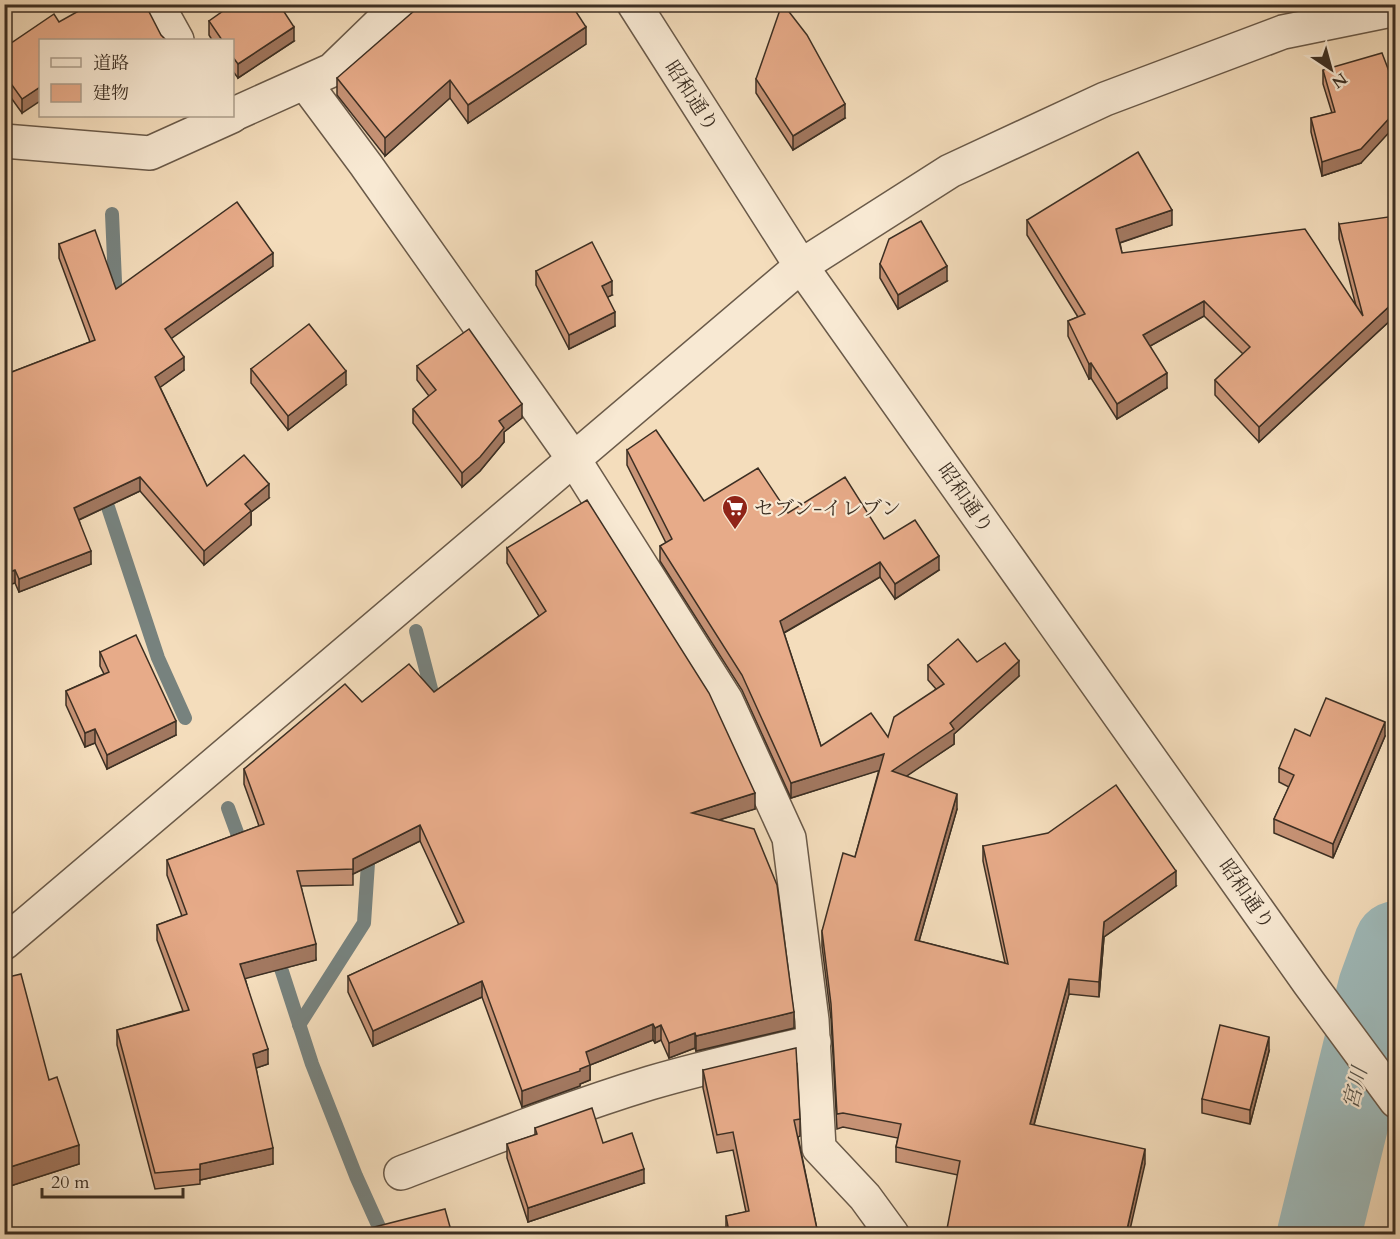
<svg xmlns="http://www.w3.org/2000/svg" width="1400" height="1239" font-family="Cardo,'Noto Serif JP',serif">
<rect width="100%" height="100%" fill="#f4ddbc"/>
<filter id="stains"><feTurbulence type="fractalNoise" baseFrequency=".00333" numOctaves="4"/><feColorMatrix values="0 0 0 0 .2 0 0 0 0 .09 0 0 0 0 .02 0 0 0 .5 -.17"/></filter>
<radialGradient id="worn" r=".72"><stop offset=".6" stop-color="#630" stop-opacity="0"/><stop offset="1" stop-color="#630" stop-opacity=".3"/></radialGradient>
<g fill="none" stroke-linecap="round" stroke-linejoin="round">
<!-- stream -->
<g stroke="#77827e" stroke-width="14">
<polyline points="112,214 116,304"/>
<polyline points="102,489 158,658 185,718"/>
<polyline points="416,631 431,689 427,704"/>
<polyline points="228,808 243,849"/>
<polyline points="276,953 312,1064 356,1176 379,1227 380,1234"/>
<polyline points="299,1025 364,923 369,848"/>
</g>
<!-- river -->
<polyline stroke="#9fbaba" stroke-width="84" points="1319,1234 1380,987 1396,943"/>
<defs>
<g id="minor">
<polyline points="157,4 177,40"/>
<polyline points="305,83 366,165 573,458 726,700 789,838 812,1020 819,1148 865,1197 892,1234"/>
<polyline points="232,115 332,70 400,4"/>
<polyline points="4,141 150,153 232,116"/>
<path d="M401,1173C483,1142 565,1109 650,1083C704,1067 759,1055 814,1042"/>
</g>
<g id="tertiary">
<polyline points="634,4 801,266 1309,983 1396,1101"/>
<polyline points="4,943 801,266 950,171 1105,99 1283,32 1396,9"/>
</g>
</defs>
<!-- minor casing -->
<use href="#minor" stroke="#6a5a49" stroke-width="36"/>
<!-- tertiary casing -->
<use href="#tertiary" stroke="#6a5a49" stroke-width="36"/>
<!-- minor -->
<use href="#minor" stroke="#f8e9d3" stroke-width="33"/>
<!-- tertiary -->
<use href="#tertiary" stroke="#f8e9d3" stroke-width="33"/>
</g>
<!-- wall -->
<g fill="#c79376" stroke="#3c2f23" stroke-width="1.5">
<polygon points="209,21 294,41 238,78 232,70 232,40 212,40 209,35"/>
<polygon points="40,40 22,113 4,88 4,48"/>
<polygon points="586,44 468,123 450,98 385,156 337,95 337,78"/>
<polygon points="1323,70 1361,163 1322,176 1311,132 1311,118 1332,113 1323,84"/>
<polygon points="756,79 845,118 793,150 756,93"/>
<polygon points="1027,220 1172,225 1120,243 1122,253 1356,306 1339,239 1339,224 1395,316 1259,442 1215,395 1215,380 1243,354 1204,316 1150,346 1167,388 1117,419 1091,378 1089,379 1068,336 1068,321 1078,317 1027,235"/>
<polygon points="59,244 116,289 273,266 171,338 184,370 160,387 207,486 269,498 251,512 251,525 204,565 140,491 79,520 91,564 19,592 15,583 4,487 4,375 90,342 59,258"/>
<polygon points="880,264 947,281 898,309 880,278"/>
<polygon points="536,271 612,295 607,297 615,326 569,349 536,285"/>
<polygon points="417,366 522,418 504,432 504,442 480,471 462,487 413,423 413,409 429,396 417,380"/>
<polygon points="251,369 346,385 288,430 251,383"/>
<polygon points="627,450 704,501 788,513 884,539 939,570 895,599 880,577 784,633 821,746 888,737 936,689 928,680 928,665 977,662 1019,676 954,734 954,744 906,776 957,809 919,941 1005,963 983,861 983,846 1176,886 1104,937 1099,997 1069,994 1034,1125 1145,1164 958,1175 896,1162 896,1147 898,1138 843,1127 837,1129 831,1019 822,946 822,931 855,857 879,770 791,798 742,690 660,561 660,546 666,543 627,465"/>
<polygon points="507,548 755,809 719,820 794,1028 696,1051 695,1048 669,1058 661,1040 655,1043 653,1040 590,1065 590,1080 580,1084 580,1086 522,1107 482,997 373,1046 348,992 348,976 459,925 420,841 353,874 353,885 301,886 316,960 245,978 268,1064 256,1068 273,1164 200,1180 200,1184 155,1189 117,1045 117,1030 183,1011 157,940 157,925 182,916 167,875 167,860 259,826 244,784 244,769 362,702 434,692 539,616 507,563"/>
<polygon points="100,652 176,735 107,769 95,743 85,747 66,705 66,691 104,674 100,666"/>
<polygon points="1310,736 1385,736 1333,858 1274,833 1274,819 1289,787 1279,782 1279,768"/>
<polygon points="4,978 49,1080 79,1164 4,1188"/>
<polygon points="1269,1051 1250,1124 1202,1113 1202,1099"/>
<polygon points="703,1070 800,1119 800,1136 798,1137 818,1234 726,1233 726,1216 746,1212 733,1150 717,1153 703,1088"/>
<polygon points="535,1128 644,1183 528,1222 507,1158 507,1144 535,1135"/>
</g>
<!-- shaded-wall -->
<g fill="#a27860" stroke="#3c2f23" stroke-width="1.5">
<polygon points="294,27 294,41 238,78 238,64"/>
<polygon points="586,27 586,44 468,123 468,105"/>
<polygon points="450,80 450,98 385,156 385,138"/>
<polygon points="40,87 40,101 22,113 22,99"/>
<polygon points="845,104 845,118 793,150 793,136"/>
<polygon points="1395,112 1395,126 1361,163 1322,176 1322,162"/>
<polygon points="1172,210 1172,225 1116,244 1116,229"/>
<polygon points="273,253 273,266 165,343 165,329"/>
<polygon points="947,266 947,281 898,309 898,295"/>
<polygon points="612,281 612,295 602,300 602,286"/>
<polygon points="1204,301 1204,316 1143,350 1143,335"/>
<polygon points="1395,301 1395,316 1259,442 1259,427"/>
<polygon points="615,312 615,326 569,349 569,335"/>
<polygon points="184,357 184,370 155,391 155,377"/>
<polygon points="1091,363 1091,378 1089,379 1089,364"/>
<polygon points="346,371 346,385 288,430 288,416"/>
<polygon points="1167,373 1167,388 1117,419 1117,404"/>
<polygon points="522,404 522,418 504,432 504,442 480,471 462,487 462,473 499,421"/>
<polygon points="140,477 140,491 74,522 74,508"/>
<polygon points="269,484 269,498 251,512 251,525 204,565 204,551 245,504"/>
<polygon points="91,551 91,564 19,592 19,579"/>
<polygon points="939,556 939,570 895,599 895,584"/>
<polygon points="880,562 880,577 780,635 780,621"/>
<polygon points="15,570 15,583 4,587 4,574"/>
<polygon points="1019,661 1019,676 954,734 954,744 892,786 892,771 950,723"/>
<polygon points="176,721 176,735 107,769 107,755"/>
<polygon points="1385,722 1385,736 1333,858 1333,844"/>
<polygon points="95,729 95,743 85,747 85,733"/>
<polygon points="884,754 884,769 791,798 791,783"/>
<polygon points="755,793 755,809 692,828 692,813"/>
<polygon points="957,794 957,809 915,955 915,940"/>
<polygon points="420,825 420,841 353,874 353,859"/>
<polygon points="1176,871 1176,886 1104,937 1099,997 1099,982 1104,922"/>
<polygon points="316,944 316,960 240,980 240,964"/>
<polygon points="1069,979 1069,994 1030,1139 1030,1124"/>
<polygon points="482,981 482,997 373,1046 373,1031"/>
<polygon points="794,1012 794,1028 696,1051 696,1036"/>
<polygon points="653,1024 653,1040 590,1065 590,1080 580,1084 580,1086 522,1107 522,1091 580,1069 586,1052"/>
<polygon points="661,1025 661,1040 655,1043 655,1028"/>
<polygon points="695,1033 695,1048 669,1058 669,1043"/>
<polygon points="1269,1037 1269,1051 1250,1124 1250,1110"/>
<polygon points="268,1049 268,1064 253,1069 253,1054"/>
<polygon points="79,1145 79,1164 4,1188 4,1169"/>
<polygon points="273,1148 273,1164 200,1180 200,1164"/>
<polygon points="1145,1149 1145,1164 1129,1234 1126,1234"/>
<polygon points="644,1169 644,1183 528,1222 528,1208"/>
</g>
<!-- building -->
<g fill="#e7ab89" stroke="#3c2f23" stroke-width="1.5">
<polygon points="91,4 145,4 161,35 166,40 40,40 40,87 22,99 4,74 4,48 54,14 59,22"/>
<polygon points="233,4 279,4 294,27 238,64 232,56 232,40 222,40 209,21"/>
<polygon points="422,4 571,4 586,27 468,105 450,80 385,138 337,78"/>
<polygon points="782,4 783,4 807,35 845,104 793,136 756,79"/>
<polygon points="1382,53 1395,87 1395,112 1361,149 1322,162 1311,118 1335,112 1323,70"/>
<polygon points="1138,152 1172,210 1116,229 1122,253 1305,229 1363,316 1339,224 1395,216 1395,301 1259,427 1215,380 1250,347 1204,301 1143,335 1167,373 1117,404 1091,363 1089,364 1068,321 1085,314 1027,220"/>
<polygon points="237,202 273,253 165,329 184,357 155,377 207,486 244,455 269,484 245,504 251,511 204,551 140,477 74,508 91,551 19,579 15,570 4,574 4,488 9,486 4,474 4,375 95,340 59,244 95,230 116,289"/>
<polygon points="921,221 947,266 898,295 880,264 889,239"/>
<polygon points="592,242 612,281 602,286 615,312 569,335 536,271"/>
<polygon points="309,324 346,371 288,416 251,369"/>
<polygon points="469,329 522,404 499,421 504,428 480,457 462,473 413,409 436,390 417,366"/>
<polygon points="656,430 704,501 758,468 788,513 845,477 884,539 915,520 939,556 895,584 880,562 780,621 821,746 871,713 888,737 894,717 944,684 928,665 958,639 977,662 1005,643 1019,661 950,723 954,729 892,771 957,794 915,940 1008,964 983,846 1048,833 1116,785 1176,871 1104,922 1099,982 1069,979 1030,1124 1145,1149 1126,1234 946,1234 960,1161 896,1147 901,1124 843,1113 837,1114 831,1004 822,931 843,853 855,857 884,754 791,783 742,675 660,546 672,539 627,450"/>
<polygon points="587,500 709,693 755,793 692,813 754,829 777,885 794,1012 696,1036 695,1033 669,1043 661,1025 655,1028 653,1024 586,1052 590,1065 580,1069 580,1071 522,1091 482,981 373,1031 348,976 464,922 420,825 353,859 353,869 297,871 316,944 240,964 268,1049 253,1054 273,1148 200,1164 200,1169 155,1173 117,1030 189,1010 157,925 187,914 167,860 264,824 244,769 345,684 362,702 409,664 434,692 546,611 507,548"/>
<polygon points="136,635 176,721 107,755 95,729 85,733 66,691 109,672 100,652"/>
<polygon points="1326,698 1385,722 1333,844 1274,819 1294,775 1279,768 1295,729 1310,736"/>
<polygon points="21,974 49,1080 57,1077 79,1145 4,1169 4,1072 8,1070 4,1056 4,978"/>
<polygon points="1220,1025 1269,1037 1250,1110 1202,1099"/>
<polygon points="796,1048 800,1119 794,1120 818,1234 720,1234 729,1232 726,1216 749,1211 733,1132 717,1135 703,1070"/>
<polygon points="592,1108 603,1143 632,1133 644,1169 528,1208 507,1144 537,1134 535,1128"/>
<polygon points="445,1209 452,1234 347,1234"/>
<polygon points="561,1230 563,1234 545,1234"/>
</g>
<!-- icons -->
<defs>
<symbol id="supermarket-pin" viewBox="-11 -11 22 30"><path d="M0 17L-7.5 6A9.5 9.5 0 1 1 7.5 6Z" fill="#8f2418" stroke="#f8e9d3"/><path d="M-6-5.5h2.5l.6 2H6L4.5 2H-2.5L-4.4-4H-6ZM-1.5 3.2a1.3 1.3 0 1 0 .1 0ZM3 3.2a1.3 1.3 0 1 0 .1 0Z" fill="#fff"/></symbol>
</defs>
<g fill-rule="evenodd">
<use href="#supermarket-pin" x="720" y="493" width="30" height="40"/>
</g>
<g text-anchor="middle" stroke-width="4.5" stroke-linejoin="round" paint-order="stroke">
<!-- street labels -->
<g font-size="20" fill="#3c2f23" stroke="#f8e9d3">
<text transform="translate(692 96) rotate(57)" y="7">昭和通り</text>
<text transform="translate(966 498) rotate(55)" y="7">昭和通り</text>
<text transform="translate(1247 894) rotate(55)" y="7">昭和通り</text>
</g>
<!-- poi labels -->
<g font-size="20" fill="#3c2f23" stroke="#f8e9d3" text-anchor="start">
<text x="754" y="515">セブン-イレブン</text>
</g>
<!-- water labels -->
<g font-size="21" font-style="italic" fill="#555249" stroke="#f8e9d3">
<text transform="translate(1355 1088) rotate(-76)" y="7">宮川</text>
</g>
</g>
<!-- margin -->
<rect width="1400" height="1239" fill="none" stroke="#f4ddbc" stroke-width="24"/>
<rect x="6" y="6" width="1388" height="1227" fill="none" stroke="#3c2f23" stroke-width="3"/>
<rect x="12" y="12" width="1376" height="1215" fill="none" stroke="#3c2f23" stroke-width="1.5"/>
<!-- legend -->
<rect x="39" y="39" width="195" height="78" fill="#f8e9d3" stroke="#ad9f8d" stroke-width="1.5"/>
<rect x="51" y="58" width="30" height="9" fill="#f8e9d3" stroke="#ad9f8d" stroke-width="1.5"/>
<text x="93" y="69" font-size="18" fill="#3c2f23">道路</text>
<rect x="51" y="84" width="30" height="18" fill="#e7ab89" stroke="#ad9f8d" stroke-width="1.5"/>
<text x="93" y="99" font-size="18" fill="#3c2f23">建物</text>
<!-- north arrow -->
<g transform="translate(1331 69) rotate(144)" stroke="#f8e9d3" stroke-width="4.5" paint-order="stroke">
<path d="M0-4.5L10 22L0 15L-10 22Z" fill="#3c2f23"/>
<text y="-9" font-size="16" font-weight="bold" text-anchor="middle" fill="#3c2f23">N</text>
</g>
<!-- scale -->
<path d="M42 1188v9h141v-9" fill="none" stroke="#3c2f23" stroke-width="3"/>
<text x="51" y="1188" font-size="18" fill="#3c2f23" stroke="#f8e9d3" stroke-width="4.5" paint-order="stroke">20 m</text>
<rect width="100%" height="100%" filter="url(#stains)"/>
<rect width="100%" height="100%" fill="url(#worn)"/>
</svg>
